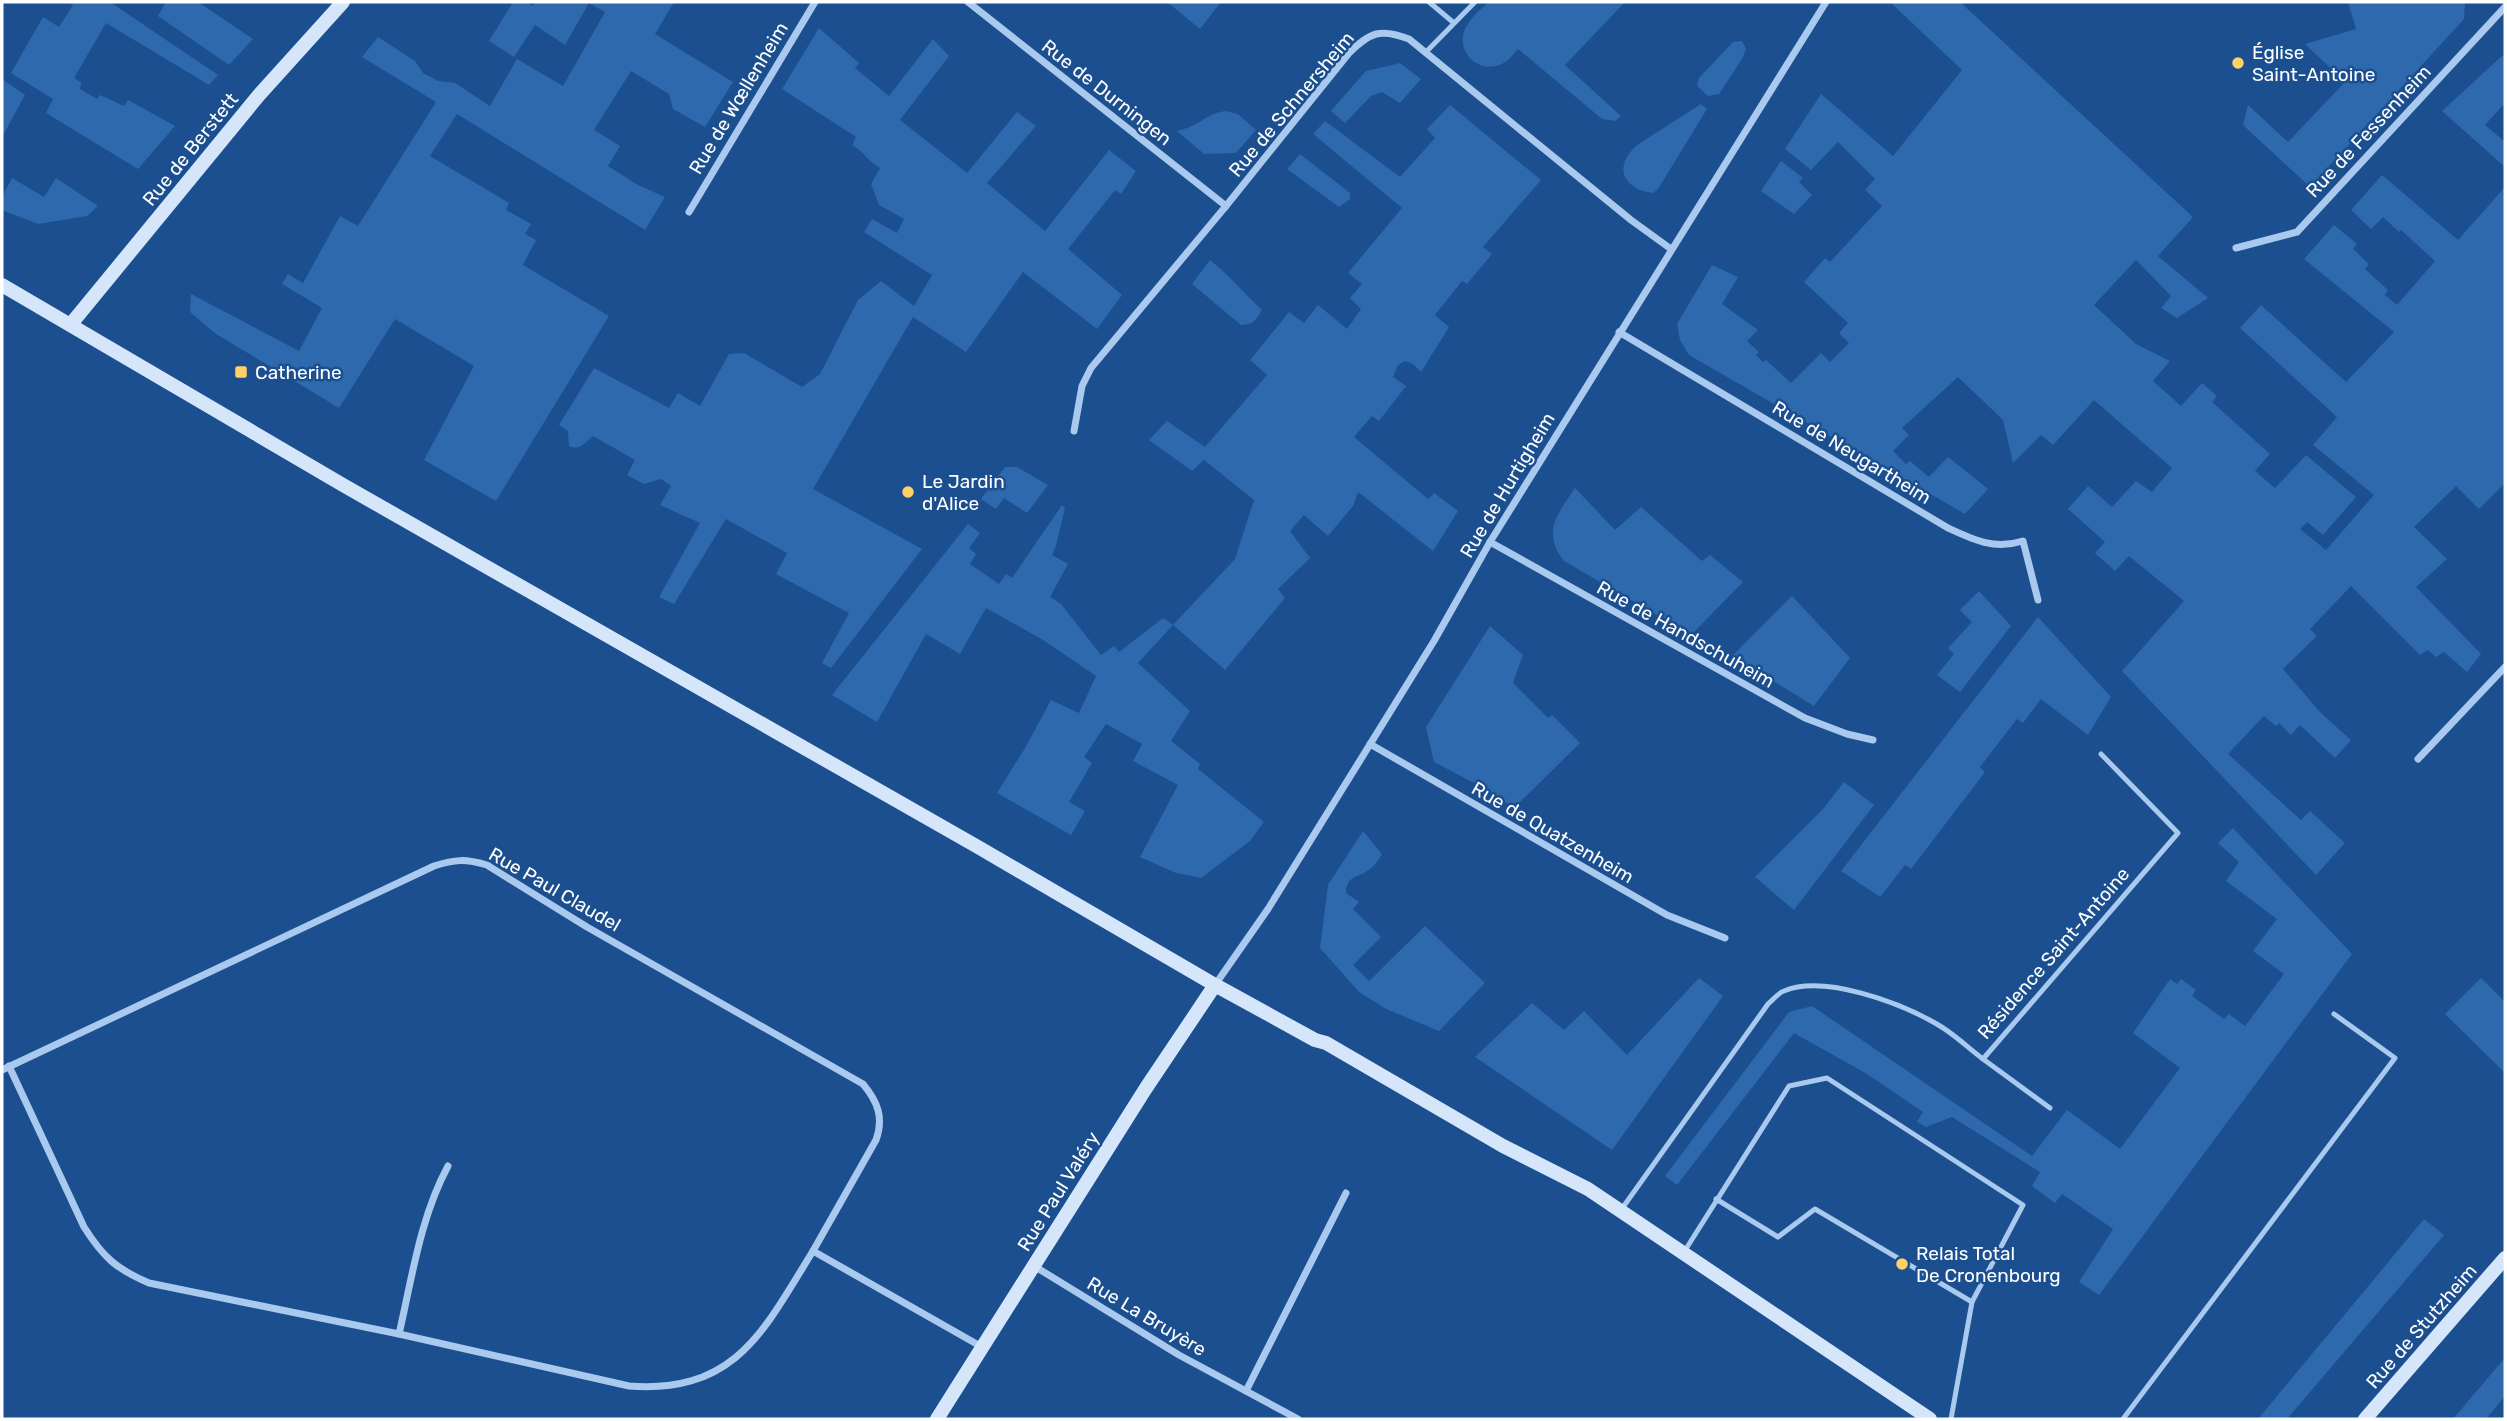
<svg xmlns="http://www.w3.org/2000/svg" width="2507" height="1421" font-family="Rubik,sans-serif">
<rect width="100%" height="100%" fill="#1b4f8f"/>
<!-- green -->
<g fill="#2e69ad">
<polygon points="69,2 110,2 218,75 209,85 106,23 74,78 81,82 80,89 97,99 100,95 124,106 128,100 175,126 138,169 46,113 53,99 11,73 43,17 59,27 73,5"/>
<polygon points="166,2 198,2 253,39 229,65 158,16"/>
<polygon points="513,2 527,2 533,6 536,2 674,2 655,34 733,82 705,127 673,109 669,94 631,71 594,130 620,146 608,166 638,185 665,197 645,230 457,114 430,156 509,203 506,210 531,224 525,234 536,240 523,265 609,316 496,501 424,460 474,366 395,319 339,408 216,334 190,312 191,294 299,351 322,308 282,284 288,274 303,283 340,216 358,226 436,102 362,57 378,37 415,61 423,73 438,81 455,83 490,106 517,59 563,86 605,12 589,3 565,45 535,25 514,57 489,41"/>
<polygon points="1167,2 1221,2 1200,29"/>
<path d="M1489,2H1625L1565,65L1621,116L1615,121L1602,119L1518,49C1512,56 1506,64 1496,66C1473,71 1455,47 1466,27C1472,16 1481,9 1489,2Z"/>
<polygon points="1890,2 1960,2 2193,217 2158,256 2208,298 2177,318 2161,308 2171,296 2136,260 2094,305 2136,344 2170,361 2153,381 2181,406 2202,383 2217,396 2212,402 2270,454 2255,471 2275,488 2306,455 2356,497 2323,535 2307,522 2300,529 2326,550 2374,495 2313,445 2337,417 2240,328 2261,305 2346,382 2394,332 2304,259 2334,225 2357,244 2353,249 2369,264 2365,269 2388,290 2385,295 2397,305 2435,261 2401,230 2399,232 2383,217 2371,229 2351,210 2382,175 2458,240 2505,187 2505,483 2479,509 2456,486 2414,527 2447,559 2416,587 2481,654 2467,672 2444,652 2436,657 2428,650 2420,655 2351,586 2310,629 2317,636 2283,669 2321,713 2351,740 2335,758 2300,725 2291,735 2279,723 2276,726 2264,716 2228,754 2301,820 2310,811 2345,843 2316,875 2122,671 2184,601 2129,556 2115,571 2095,553 2105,542 2068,509 2088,486 2112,507 2136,481 2152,492 2172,468 2094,400 2053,445 2041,435 2013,463 2003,420 1958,377 1902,428 1909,435 1893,451 1906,464 1910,461 1929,477 1948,457 1988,489 1965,514 1689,355 1680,340 1677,324 1712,265 1738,277 1722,304 1758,330 1747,341 1759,352 1756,355 1763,362 1766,360 1791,383 1821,353 1830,362 1849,343 1839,333 1848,323 1804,282 1825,258 1830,262 1882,206 1865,190 1875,179 1838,142 1811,170 1785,149 1821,94 1893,156 1962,70"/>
<polygon points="2348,2 2465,2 2464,19 2310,187 2243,125 2248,105 2288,142 2345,82 2305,44 2356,29"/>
<path d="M819,28L859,63L855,68L889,96L933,39L949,56L900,120L967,173L1017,112L1036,126L987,183L1045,231L1109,150L1136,171L1121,194L1115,190L1068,249L1122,295L1097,329L1023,272L966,352L913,317L813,489L922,549L831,668L822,663L849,613L776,574L787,553L726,519L674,604L659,597L700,523L660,505L671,486L661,479L644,484L627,475L635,460L593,436C585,443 580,451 569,446L568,431L559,425L594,368L669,408L678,393L700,406L729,354L744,353L802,387L820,374L858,300L881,281L914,306L932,275L864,232L872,219L897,233L904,219L879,205L871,184L880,168C866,160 865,152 852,145L856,137L782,89Z"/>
<polygon points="1742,41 1746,49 1742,59 1719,94 1708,96 1697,86 1699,78 1733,42"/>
<polygon points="2503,55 2505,57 2505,103 2485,125 2505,142 2505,167 2442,111"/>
<polygon points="1400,63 1421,79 1400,103 1382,92 1371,96 1345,123 1331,111 1366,71"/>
<polygon points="2,79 25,95 2,137"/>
<path d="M1701,104L1707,109L1658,189L1653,193C1622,189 1613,166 1637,145Z"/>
<polygon points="1450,105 1541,180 1483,247 1492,254 1467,284 1462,281 1435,315 1449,327 1421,372 1413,364 1405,361 1398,365 1393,377 1406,386 1379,421 1372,416 1354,437 1428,499 1434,493 1458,511 1433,551 1358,492 1353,506 1328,536 1304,515 1290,531 1310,558 1278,589 1285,598 1225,670 1173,625 1138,663 1190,711 1171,741 1200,764 1198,769 1264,822 1250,841 1201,878 1176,873 1140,857 1178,785 1133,761 1142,744 1106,724 1084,757 1092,763 1069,802 1085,811 1071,835 997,793 1025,748 1051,700 1079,713 1096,676 1043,640 986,608 960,654 926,634 877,722 832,695 968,524 980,533 969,548 976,554 970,564 999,584 1006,574 1012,578 1062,505 1065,508 1056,546 1052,555 1068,564 1050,597 1061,604 1101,655 1114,646 1119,652 1163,618 1173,625 1235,559 1254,500 1204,460 1192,471 1149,440 1167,421 1205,447 1267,375 1250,360 1289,312 1304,323 1318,305 1347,329 1361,309 1350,298 1362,284 1348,273 1402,208 1313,134 1325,121 1400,177 1435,138 1427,129"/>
<path d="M1225,111L1238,114L1256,130L1236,153L1204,154L1177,131C1197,127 1206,114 1225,111Z"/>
<polygon points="1300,154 1350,193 1350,199 1339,207 1287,169"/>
<polygon points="1781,161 1803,178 1799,182 1812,195 1794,214 1761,191"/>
<polygon points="12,178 44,197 56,178 98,206 87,216 38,224 2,210 2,197"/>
<path d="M1210,260C1229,275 1244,293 1262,310C1256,320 1253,325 1241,325L1192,284Z"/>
<polygon points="1005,467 1017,467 1048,485 1027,513 1004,498 996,509 981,499"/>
<path d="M1575,488L1615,530L1641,507L1702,561L1710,555L1743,582L1691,635L1564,561C1541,531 1558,514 1575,488Z"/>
<polygon points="1979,591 2011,626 1960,692 1937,675 1954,654 1948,648 1972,622 1960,610"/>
<polygon points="1792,596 1850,658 1814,706 1732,656"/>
<polygon points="2038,617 2111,697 2088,735 2041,699 2023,723 2017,719 1980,767 1985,772 1911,869 1905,865 1880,897 1841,871"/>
<polygon points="1490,626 1523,655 1513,683 1548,718 1552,715 1580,743 1514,808 1478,785 1434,762 1426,727"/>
<polygon points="1844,782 1874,805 1794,910 1755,877 1823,809"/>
<polygon points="2233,828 2352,954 2099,1295 2079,1282 2113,1229 2062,1194 2055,1203 2032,1186 2040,1172 1952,1117 1926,1127 1917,1122 1923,1112 1867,1074 1794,1033 1677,1185 1665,1176 1789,1012 1812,1006 2032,1156 2067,1110 2120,1149 2180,1068 2133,1033 2170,979 2177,984 2181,979 2196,990 2192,996 2224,1019 2229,1014 2245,1026 2284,974 2253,951 2277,919 2226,881 2239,862 2218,843"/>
<path d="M1363,831L1382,854C1379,859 1375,865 1370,869C1359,878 1346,875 1346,893L1359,902L1353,909L1381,937L1353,965L1369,981L1425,926L1485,983L1439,1031L1386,1009L1359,992L1320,948L1328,885Z"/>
<polygon points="1699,978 1723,996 1612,1150 1475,1057 1532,1003 1564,1030 1584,1011 1627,1055"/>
<polygon points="2481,978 2505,1002 2505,1073 2445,1014"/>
<polygon points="2424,1219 2444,1235 2287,1419 2258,1419"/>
<polygon points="2503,1360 2505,1361 2505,1396 2486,1419 2453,1419"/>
</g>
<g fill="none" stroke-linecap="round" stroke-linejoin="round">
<!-- lane -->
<g stroke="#a9c9ee" stroke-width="5">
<polyline points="1429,2 1454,23"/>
<polyline points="1426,52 1475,2"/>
<polyline points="1983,1059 2050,1108"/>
<polyline points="1716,1199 1778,1237 1815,1209 1972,1302 1951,1419"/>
<path d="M1621,1210L1768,1004C1773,1000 1778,993 1784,991C1824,974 1900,1003 1935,1023C1952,1032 1967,1047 1983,1059L2178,833L2101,754"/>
<polyline points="1684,1252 1789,1086 1827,1078 2023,1205 1972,1302"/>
<polyline points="2123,1419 2395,1058 2334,1014"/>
</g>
<!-- street -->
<g stroke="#a9c9ee" stroke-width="7">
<polyline points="968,2 1226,206"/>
<polyline points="689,212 815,2"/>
<polyline points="2236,248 2297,232 2505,7"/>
<path d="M1619,332L1948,528C1974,540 1994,550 2023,541L2038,600"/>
<path d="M1074,431L1082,386L1091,368L1226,206L1349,53C1370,32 1381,28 1409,39L1631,220L1671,249"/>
<polyline points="1490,542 1805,718 1847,734 1873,740"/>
<polyline points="1370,744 1667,915 1725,938"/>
<polyline points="2418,759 2505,667"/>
<polyline points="1215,985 1268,909 1434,641 1490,542 1826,2"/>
<path d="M9,1066L84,1227C103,1257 116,1269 149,1283L399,1334L629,1386C736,1394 764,1330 813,1251L982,1347"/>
<path d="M2,1070L434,866C455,859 466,859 487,865L587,927L863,1084C878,1102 884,1118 876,1140L813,1251"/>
<polyline points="1034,1266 1179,1355 1298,1419"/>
<path d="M399,1334C412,1278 420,1218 448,1166"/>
<polyline points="1246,1391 1346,1193"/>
</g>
<!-- secondary -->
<g stroke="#d6e6fa" stroke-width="14">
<polyline points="2,285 343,485 978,847 1215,985 1315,1040 1326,1043 1503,1146 1588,1189 1930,1419"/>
<polyline points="71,324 259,95 343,2"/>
<polyline points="937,1419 1146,1088 1215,985"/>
<polyline points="2365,1419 2505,1258"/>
</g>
</g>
<!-- markers -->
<g fill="#ffd166" stroke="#1b4f8f" stroke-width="2.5">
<circle cx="2238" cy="63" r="7"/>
<rect x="234" y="365" width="14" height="14" rx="3.5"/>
<circle cx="908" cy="492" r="7"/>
<circle cx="1902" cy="1264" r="7"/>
</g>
<g text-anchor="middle" stroke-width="5" stroke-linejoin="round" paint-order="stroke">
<!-- poi labels -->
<g font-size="19" fill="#fff" stroke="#1b4f8f" text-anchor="start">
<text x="2252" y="59">Église<tspan x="2252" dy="22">Saint-Antoine</tspan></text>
<text x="255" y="379">Catherine</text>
<text x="922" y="488">Le Jardin<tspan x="922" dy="22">d'Alice</tspan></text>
<text x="1916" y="1260">Relais Total<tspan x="1916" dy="22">De Cronenbourg</tspan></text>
</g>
<!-- street labels -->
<g font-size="19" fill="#fff" stroke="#1b4f8f">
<text transform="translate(1107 92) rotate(38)" y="7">Rue de Durningen</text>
<text transform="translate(738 98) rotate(-59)" y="7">Rue de Wœllenheim</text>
<text transform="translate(1291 104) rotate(-50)" y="7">Rue de Schnersheim</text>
<text transform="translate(2368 131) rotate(-47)" y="7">Rue de Fessenheim</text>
<text transform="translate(190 149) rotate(-51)" y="7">Rue de Berstett</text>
<text transform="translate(1852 452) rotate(31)" y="7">Rue de Neugartheim</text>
<text transform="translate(1507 485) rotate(-59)" y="7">Rue de Hurtigheim</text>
<text transform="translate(1686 634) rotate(29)" y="7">Rue de Handschuheim</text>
<text transform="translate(1553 832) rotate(30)" y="7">Rue de Quatzenheim</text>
<text transform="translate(555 889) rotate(30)" y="7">Rue Paul Claudel</text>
<text transform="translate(2053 953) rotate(-49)" y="7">Résidence Saint-Antoine</text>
<text transform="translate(1058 1191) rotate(-58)" y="7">Rue Paul Valéry</text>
<text transform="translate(1147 1316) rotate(31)" y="7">Rue La Bruyère</text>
<text transform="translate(2421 1326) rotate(-49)" y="7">Rue de Stutzheim</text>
</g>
</g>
<!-- border -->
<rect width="2507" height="1421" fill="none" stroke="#ffffff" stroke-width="7"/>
</svg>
